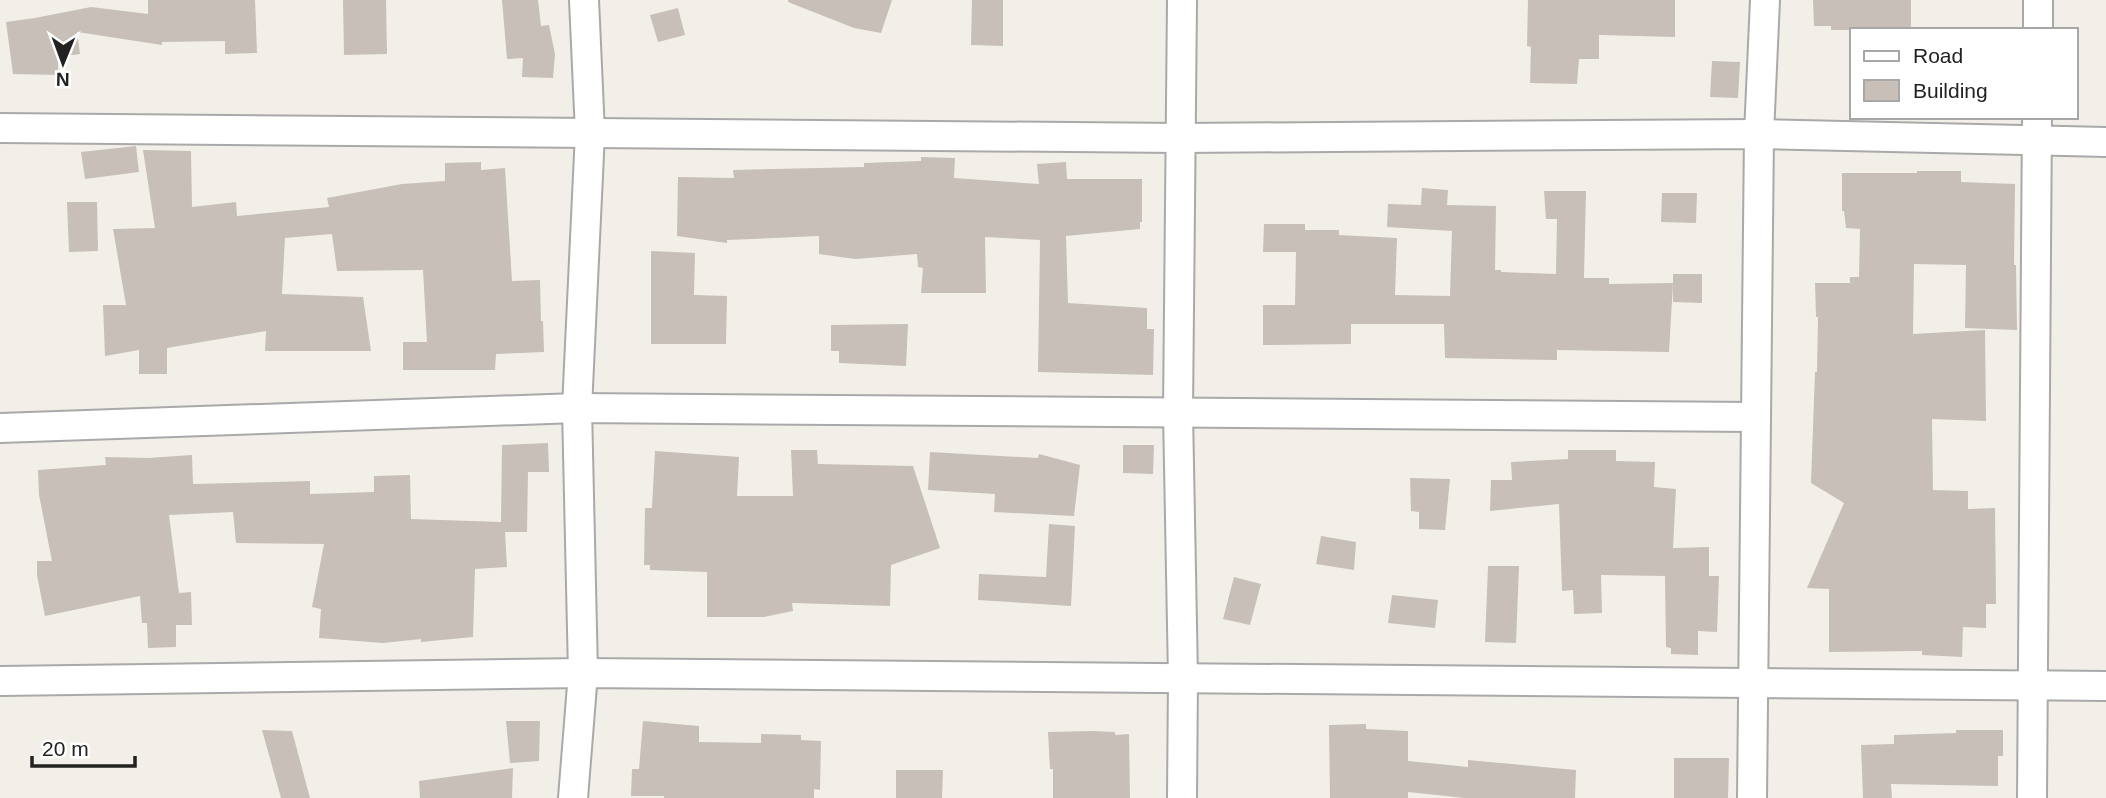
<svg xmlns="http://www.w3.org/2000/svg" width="2106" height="798" font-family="Helvetica,sans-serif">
<rect width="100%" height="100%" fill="#f2efe9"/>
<!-- building -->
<g fill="#c7bfb8">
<polygon points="148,0 255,0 257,53 225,54 225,41 162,42 162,45 77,32 80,54 58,57 58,75 13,74 6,22 35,18 91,7 148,14"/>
<polygon points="343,0 386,0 387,54 344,55"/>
<polygon points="502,0 538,0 541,26 549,25 555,54 553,78 522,77 523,58 507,59"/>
<polygon points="788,0 892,0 881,33 854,28 788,2"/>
<polygon points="972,0 1003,0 1003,46 971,45"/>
<polygon points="1528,0 1675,0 1675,37 1599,35 1599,59 1579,59 1577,84 1530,83 1531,47 1527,46"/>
<polygon points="1813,0 1911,0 1911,30 1831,30 1831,26 1814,26"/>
<polygon points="678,8 685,35 658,42 650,15"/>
<polygon points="1712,61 1740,62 1738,98 1710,97"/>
<polygon points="136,146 139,172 85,179 81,152"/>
<polygon points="143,150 191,151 192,207 236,202 237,216 329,207 327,198 402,184 445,181 445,163 481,162 481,170 505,168 512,281 540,280 541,321 543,321 544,352 496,354 495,370 403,370 403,342 427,342 423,270 337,271 332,234 285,238 282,294 363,297 371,351 265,351 266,331 167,348 167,374 139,374 139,350 105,356 103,305 126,305 113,229 155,228"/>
<polygon points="921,157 955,158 954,178 1039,184 1037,164 1066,162 1067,179 1142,179 1142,222 1140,222 1140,229 1066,236 1068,303 1147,308 1147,329 1154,329 1153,375 1038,372 1040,240 985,237 986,293 921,293 923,268 918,267 917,254 855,259 819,254 819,236 727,240 727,243 677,236 678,177 734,178 733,170 864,167 864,163 921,161"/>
<polygon points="1917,171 1961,171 1961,182 2015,184 2014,265 2016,265 2017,330 1965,328 1966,265 1914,264 1913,334 1985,330 1986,421 1932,419 1933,490 1968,491 1968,509 1995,508 1996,604 1986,604 1986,628 1963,627 1962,657 1922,655 1922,651 1829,652 1829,589 1807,588 1844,503 1811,483 1815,372 1817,372 1818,317 1816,317 1815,283 1850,283 1850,277 1859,277 1860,229 1846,228 1844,211 1842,211 1842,173 1917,173"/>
<polygon points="1422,188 1448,190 1447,205 1496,206 1495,270 1501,270 1501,272 1556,274 1557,219 1546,219 1544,191 1586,191 1584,278 1609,278 1609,284 1673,283 1669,352 1557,350 1557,360 1445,358 1444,324 1351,324 1351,344 1263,345 1263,305 1295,305 1296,252 1263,252 1264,224 1305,224 1305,230 1339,230 1339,235 1397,238 1395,295 1450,296 1452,231 1387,227 1388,204 1421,205"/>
<polygon points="1662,193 1697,193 1696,223 1661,222"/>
<polygon points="67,202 97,202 98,251 69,252"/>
<polygon points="651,251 695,253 694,295 727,296 726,344 651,344"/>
<polygon points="1673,274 1702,274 1702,303 1673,302"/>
<polygon points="908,324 906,366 839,363 839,351 831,351 831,325"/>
<polygon points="548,443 549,472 528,472 527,532 505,532 507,567 475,569 473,637 421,642 421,639 383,643 319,638 321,609 312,607 324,544 236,543 233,512 169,515 179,593 191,592 192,625 176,625 176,647 148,648 147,623 142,623 140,596 45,616 37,575 37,561 52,561 39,495 38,470 106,465 105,457 148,458 192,455 193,484 310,481 310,494 374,492 374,476 410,475 411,519 501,522 502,445"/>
<polygon points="1123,445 1154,445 1153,474 1123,473"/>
<polygon points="791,450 817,450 818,464 913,466 940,548 891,565 890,606 792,603 793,611 764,617 707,617 707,572 650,570 650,565 644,565 645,508 652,508 655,451 739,457 737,496 793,496"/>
<polygon points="1568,450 1616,450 1616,461 1655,462 1654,487 1676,489 1673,548 1709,547 1709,576 1719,576 1717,632 1698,631 1698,655 1671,654 1671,648 1666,647 1665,576 1601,575 1602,613 1574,614 1573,590 1562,591 1559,504 1490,511 1491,480 1512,480 1511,462 1568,459"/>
<polygon points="930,452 1038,458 1039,454 1080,465 1074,516 994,512 995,494 928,490"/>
<polygon points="1410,478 1450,479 1445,530 1419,529 1419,512 1411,511"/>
<polygon points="1049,524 1075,526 1071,606 978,600 979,574 1046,577"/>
<polygon points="1321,536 1356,542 1354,570 1316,564"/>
<polygon points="1488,566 1519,566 1516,643 1485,642"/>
<polygon points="1234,577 1261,584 1250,625 1223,619"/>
<polygon points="1392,595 1438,600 1435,628 1388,623"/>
<polygon points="506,721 540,721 539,761 510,763"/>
<polygon points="643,721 699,726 699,742 761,743 761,734 801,735 801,740 821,741 820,790 814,789 814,798 664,798 664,796 631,796 632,769 639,769"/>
<polygon points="1366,724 1366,729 1408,731 1408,761 1468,767 1468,760 1576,770 1575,798 1465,798 1408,792 1408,798 1330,798 1329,725"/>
<polygon points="262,730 292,731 310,798 281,798"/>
<polygon points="1956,730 2003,730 2003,756 1998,756 1998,786 1891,784 1892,798 1863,798 1861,745 1894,744 1894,735 1956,733"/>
<polygon points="1093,731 1115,732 1115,735 1129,734 1130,798 1053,798 1053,769 1050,769 1048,732"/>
<polygon points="1674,758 1729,758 1728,798 1674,798"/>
<polygon points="513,768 512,798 420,798 419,781"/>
<polygon points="896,770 943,770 942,798 896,798"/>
</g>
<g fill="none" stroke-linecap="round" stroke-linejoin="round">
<defs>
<g id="street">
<polyline points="2038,30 2038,0"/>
<polyline points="0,128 1180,138 1759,134 2106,142"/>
<polyline points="0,428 577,408 1756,417"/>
<polyline points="0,681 583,673 2106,686"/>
<polyline points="573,798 583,673 577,408 590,133 584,0"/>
<polyline points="1182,798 1183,678 1178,412 1182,0"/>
<polyline points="1752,798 1759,134 1765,0"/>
<polyline points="2032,798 2037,117"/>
</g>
</defs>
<!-- street casing -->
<use href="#street" stroke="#a9a9a9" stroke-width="32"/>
<!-- street -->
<use href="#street" stroke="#fff" stroke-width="28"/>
</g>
<!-- legend -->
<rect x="1850" y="28" width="228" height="91" fill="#ffffff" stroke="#a7a7a7" stroke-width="2"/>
<rect x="1864" y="51" width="35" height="10" fill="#ffffff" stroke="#a7a7a7" stroke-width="2"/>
<text x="1913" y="63" font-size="21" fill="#222222">Road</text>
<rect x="1864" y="80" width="35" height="21" fill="#c7bfb8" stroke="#a7a7a7" stroke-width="2"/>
<text x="1913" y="98" font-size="21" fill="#222222">Building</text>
<!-- north arrow -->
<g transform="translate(63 63) rotate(181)" stroke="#ffffff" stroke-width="5" paint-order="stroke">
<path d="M0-5L12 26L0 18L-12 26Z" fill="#222222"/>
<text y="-10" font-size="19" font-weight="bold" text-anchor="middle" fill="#222222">N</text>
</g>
<!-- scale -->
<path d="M32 756v10h103v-10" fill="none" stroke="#222222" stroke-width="3.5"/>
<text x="42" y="756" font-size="21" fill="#222222" stroke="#ffffff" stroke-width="5" paint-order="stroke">20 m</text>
</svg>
